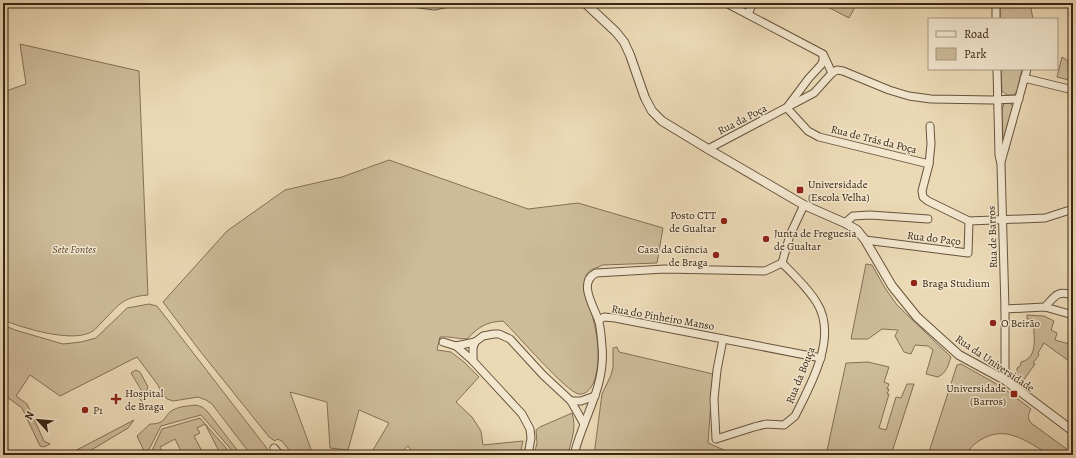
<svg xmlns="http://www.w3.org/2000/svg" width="1076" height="458" font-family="Alegreya,serif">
<rect width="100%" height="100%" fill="#ebd9b5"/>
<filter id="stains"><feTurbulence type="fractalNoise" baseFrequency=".005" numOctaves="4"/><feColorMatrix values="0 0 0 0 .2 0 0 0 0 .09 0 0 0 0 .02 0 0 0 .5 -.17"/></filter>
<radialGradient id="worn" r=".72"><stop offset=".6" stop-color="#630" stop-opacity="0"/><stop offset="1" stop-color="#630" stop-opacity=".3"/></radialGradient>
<!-- green -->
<g fill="#cdbb99" stroke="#847056">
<polygon points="820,3 854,3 854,9 849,18"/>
<polygon points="1000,3 1030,3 1033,19 1000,19"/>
<path d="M20,44L139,71L148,295C122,297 119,305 102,322C99,325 96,329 93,331C74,344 23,328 3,320V92L26,84Z"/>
<polygon points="1062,57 1068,61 1073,67 1073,81 1057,77"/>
<polygon points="1001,69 1022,69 1017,91 1014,95 1007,95 1002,91"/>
<polygon points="1007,102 1011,104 1013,107 1003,144 1002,110 1004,103"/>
<path d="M389,160L528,209L578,203L663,228L657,263L602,265C597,269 590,268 587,274C579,284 593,314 595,327C599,345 600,367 593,384C590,389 586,395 579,394C567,393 516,333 503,321C485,322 479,327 467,339C458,339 449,336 440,337L437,350L451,352L464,362L479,377L456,402L472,417L481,431L483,445L523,441L520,455H414L408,446L398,455H370L389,423L359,410L348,450L330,448L327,402L290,392L312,452L308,455H293L282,441L277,439L275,441L269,437L200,351L163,302L227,231L285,190L342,177Z"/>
<path d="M866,264L872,265L885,288L897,305L951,357C948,366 947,372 938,377L926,374L933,350L928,346L915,345L911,354L904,352L895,336L898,330L882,329L868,339H851Z"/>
<polygon points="149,304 157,306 272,455 251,455 212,404 206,400 198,397 173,401 167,399 161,392 158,385 137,357 60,396 30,375 16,396 27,404 44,441 50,444 44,447 40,446 22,408 7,397 3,403 3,325 15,330 63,344 81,342 96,338 127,308"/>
<path d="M1027,315L1044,316L1054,321L1051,330L1057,333L1055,340L1073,345V364L1044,343L1038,353L1039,355L1033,363L1035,364L1023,381C1018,377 1017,374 1017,368L1020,366L1021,362C1040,358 1033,333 1033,319H1027Z"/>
<polygon points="617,347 619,352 713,374 708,443 735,455 594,455 602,394 611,375 613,367 613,348"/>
<polygon points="868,362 889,367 884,382 889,384 887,389 889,389 887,394 889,394 879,428 886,430 896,397 901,398 907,384 914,384 891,455 826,455 846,363"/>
<path d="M961,364L1002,387L1031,409C1028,415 1027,417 1031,423L1068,450L1073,455C1066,455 1057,457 1051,455C1047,454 1043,451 1040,449C1023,439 1006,428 986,437C977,441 970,447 966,455H928L957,365Z"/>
<polygon points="136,370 140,372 148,387 142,402 138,396 143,393 131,373"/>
<path d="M196,405L202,407L207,411L241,455H236L201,415L161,426L146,455L137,436L150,424C168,424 163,415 173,410C180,406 189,406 196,405Z"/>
<path d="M572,413C577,428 571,440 568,455H534L537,443L536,430L540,427Z"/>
<polygon points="200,418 232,455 221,455 205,424 197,428 200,433 194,436 204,455 183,455 175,439 160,447 164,455 150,455 162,429"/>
<path d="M134,420L128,428L83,455H42C52,451 59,449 69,454Z"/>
</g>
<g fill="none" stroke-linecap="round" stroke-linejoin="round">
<defs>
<g id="minor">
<polyline points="413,3 434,6 448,3"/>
<polyline points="726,3 823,54 832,73"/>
<polyline points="996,3 996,19"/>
<polyline points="748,14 753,3"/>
<polyline points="997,69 999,155 1001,164 1005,309 1005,380"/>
<polyline points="1024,78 1073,90"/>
<polyline points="788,106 809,78 821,65 823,61 823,55"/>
<polyline points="787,108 808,131 819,137 929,164 931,144 930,126"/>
<polyline points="708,149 814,93 832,73 837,70 843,71 889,90 909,96 931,99 992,100 1019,99"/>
<polyline points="1001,162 1027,69"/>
<polyline points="929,164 922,191 923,197 928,201 969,221 1045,218 1073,209"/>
<polyline points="845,223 853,216 870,215 928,219"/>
<polyline points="865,240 968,253 969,221"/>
<polyline points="782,263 790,235 804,205"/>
<path d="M1045,307C1055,296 1057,290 1073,295"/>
<polyline points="1005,309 1045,307 1073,315"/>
<polyline points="599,320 604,317 615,318 821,358"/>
<path d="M723,339L717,370L714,399L716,439L754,427L766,424L784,425L795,416C811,384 838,337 817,303C808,288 795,276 782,263"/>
<polyline points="443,342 456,346 475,342"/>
<polyline points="456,346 473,361 522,414 530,429 531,438 528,455"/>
<polyline points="473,361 473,348 475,342 483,336 494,334 499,334 510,339 543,375 571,401 584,424"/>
<polyline points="571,401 581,401 595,396"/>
<polyline points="274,448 280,455"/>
<path d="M574,455C583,417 606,387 602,346C601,337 601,327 598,319C593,305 578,282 596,273L665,269L765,271L782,263"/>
</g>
<polyline id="tertiary" points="585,3 616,32 624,42 630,55 645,98 652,111 662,121 708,149 804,205 845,223 857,230 865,240 892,286 917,317 959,355 1005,380 1073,431"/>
</defs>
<!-- minor casing -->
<use href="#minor" stroke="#66533b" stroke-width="9"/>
<!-- tertiary casing -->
<use href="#tertiary" stroke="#66533b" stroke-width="10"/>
<!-- minor -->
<use href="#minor" stroke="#f2e6cf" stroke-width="7"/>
<!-- tertiary -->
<use href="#tertiary" stroke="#f2e6cf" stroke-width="8"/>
</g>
<!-- markers -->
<g fill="#8f2418" stroke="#f2e6cf" stroke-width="1.5">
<rect x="796" y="186" width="8" height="8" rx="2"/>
<circle cx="724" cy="221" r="4"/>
<circle cx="766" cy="239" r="4"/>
<circle cx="716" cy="255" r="4"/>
<circle cx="914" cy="283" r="4"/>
<circle cx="993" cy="323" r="4"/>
<rect x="1010" y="390" width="8" height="8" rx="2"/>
<path d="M114 393h4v4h4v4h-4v4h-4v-4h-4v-4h4z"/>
<circle cx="85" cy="410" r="4"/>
</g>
<g text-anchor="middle" stroke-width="3" stroke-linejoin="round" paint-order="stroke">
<!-- street labels -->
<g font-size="11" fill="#3a2612" stroke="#f2e6cf">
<text transform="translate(742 119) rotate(-27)" y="4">Rua da Poça</text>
<text transform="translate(874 139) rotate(14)" y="4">Rua de Trás da Poça</text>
<text transform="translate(992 237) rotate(-92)" y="4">Rua de Barros</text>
<text transform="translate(934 238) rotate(7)" y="4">Rua do Paço</text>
<text transform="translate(663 317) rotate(10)" y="4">Rua do Pinheiro Manso</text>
<text transform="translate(995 363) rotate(34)" y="4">Rua da Universidade</text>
<text transform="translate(800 375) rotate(-68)" y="4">Rua da Bouça</text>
</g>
<!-- poi labels -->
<g font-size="11" fill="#3a2612" stroke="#f2e6cf" text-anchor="start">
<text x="808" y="188">Universidade<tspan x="808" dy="13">(Escola Velha)</tspan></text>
<text x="716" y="219" text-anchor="end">Posto CTT<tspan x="716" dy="13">de Gualtar</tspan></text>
<text x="774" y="237">Junta de Freguesia<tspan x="774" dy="13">de Gualtar</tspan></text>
<text x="708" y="253" text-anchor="end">Casa da Ciência<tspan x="708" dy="13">de Braga</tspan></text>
<text x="922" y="287">Braga Studium</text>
<text x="1001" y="327">O Beirão</text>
<text x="1006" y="392" text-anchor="end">Universidade<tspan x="1006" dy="13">(Barros)</tspan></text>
<text x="125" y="397">Hospital<tspan x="125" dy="13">de Braga</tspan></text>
<text x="93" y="414">P1</text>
</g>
<!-- park labels -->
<g font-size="11" font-style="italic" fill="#5f4b34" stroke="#f2e6cf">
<text x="74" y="253">Sete Fontes</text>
</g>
</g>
<!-- margin -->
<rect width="1076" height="458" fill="none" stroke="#ebd9b5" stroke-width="16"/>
<rect x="4" y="4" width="1068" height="450" fill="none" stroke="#3a2612" stroke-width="2"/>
<rect x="8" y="8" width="1060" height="442" fill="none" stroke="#3a2612"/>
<!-- legend -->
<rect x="928" y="18" width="130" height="52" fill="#f2e6cf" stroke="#a89983"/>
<rect x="936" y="31" width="20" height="6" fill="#f2e6cf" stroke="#a89983"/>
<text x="964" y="38" font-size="12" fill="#3a2612">Road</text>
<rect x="936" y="48" width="20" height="12" fill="#cdbb99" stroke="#a89983"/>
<text x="964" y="58" font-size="12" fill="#3a2612">Park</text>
<!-- north arrow -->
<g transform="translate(38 420) rotate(297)" stroke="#f2e6cf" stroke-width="3" paint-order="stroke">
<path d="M0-3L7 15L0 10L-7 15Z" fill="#3a2612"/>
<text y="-6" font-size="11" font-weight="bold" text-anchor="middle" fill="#3a2612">N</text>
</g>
<rect width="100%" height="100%" filter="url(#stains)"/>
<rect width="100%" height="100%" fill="url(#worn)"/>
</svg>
